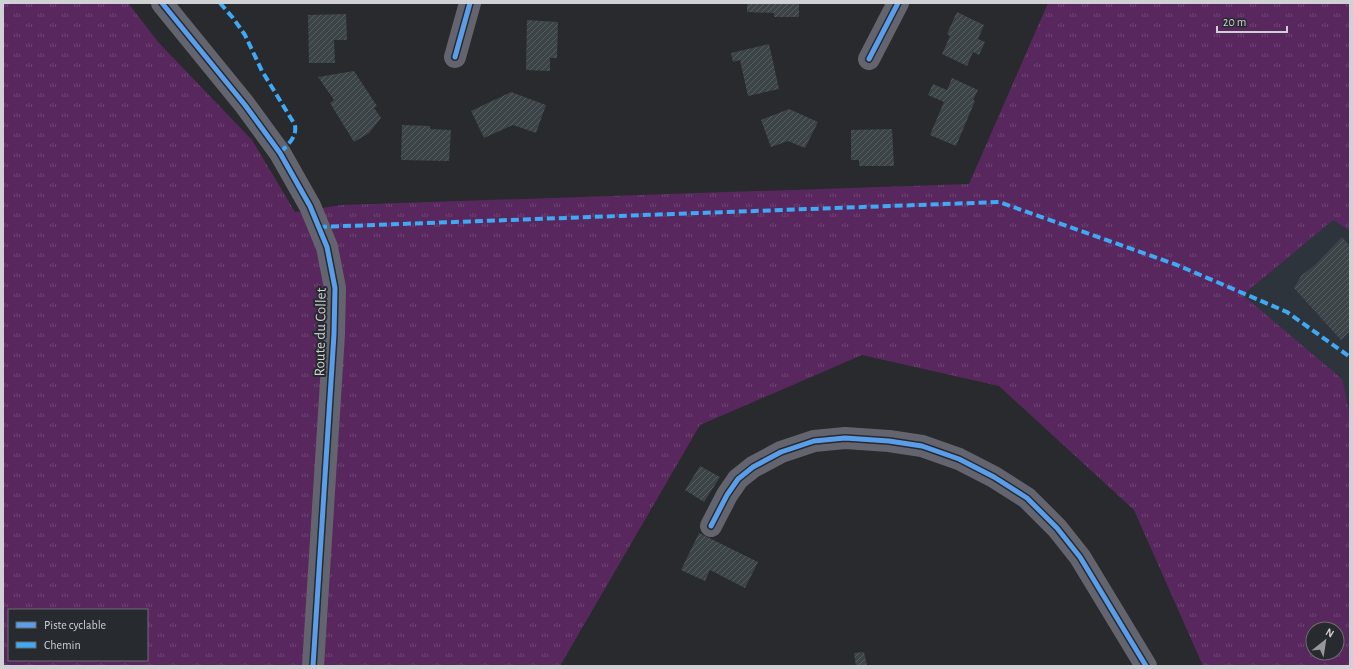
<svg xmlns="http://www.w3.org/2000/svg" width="1353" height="669" font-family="'Alegreya Sans',sans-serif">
<defs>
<pattern id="grass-tufts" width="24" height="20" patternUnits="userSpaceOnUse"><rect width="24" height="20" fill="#58275e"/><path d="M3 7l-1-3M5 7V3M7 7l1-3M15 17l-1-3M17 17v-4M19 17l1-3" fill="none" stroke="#6f4574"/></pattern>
<pattern id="building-hatch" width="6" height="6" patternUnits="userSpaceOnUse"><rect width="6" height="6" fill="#3c4448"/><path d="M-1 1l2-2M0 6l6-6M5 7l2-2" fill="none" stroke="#575e62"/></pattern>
</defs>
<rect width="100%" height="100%" fill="#282a2d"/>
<!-- built -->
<polygon fill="#2e343c" points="1333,219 1350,231 1350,413 1341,379 1243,295"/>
<!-- grass -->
<path fill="url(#grass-tufts)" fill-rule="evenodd" d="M3,3H128L159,43L252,140L295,212L342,205L969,184L1048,3H1350V231L1333,220L1243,295L1342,379L1350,414V666H1203L1134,510L999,386L862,355L700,425L560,666H3ZM9,610H147V660H9ZM1313,629H1337V653H1313Z"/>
<!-- building -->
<g fill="url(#building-hatch)">
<polygon points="747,3 799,3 799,17 774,17 774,13 747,12"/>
<polygon points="957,12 984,25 978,39 985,42 979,55 973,52 967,66 942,54 950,36 947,34"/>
<polygon points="346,14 347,40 334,40 335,63 309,63 308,15"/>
<polygon points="527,20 558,22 557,58 550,58 550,71 526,70"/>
<polygon points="769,44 779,89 748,96 740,60 733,62 731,53"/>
<polygon points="354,71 377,106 374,108 381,118 369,133 354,142 330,103 334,100 318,77"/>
<polygon points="952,78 978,90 973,100 975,101 956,146 930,135 944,102 928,95 933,84 947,90"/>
<polygon points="511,92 546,105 536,133 513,125 484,138 471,111"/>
<polygon points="789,109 818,122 805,148 788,141 771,147 761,120"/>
<polygon points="402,125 430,126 430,129 451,130 449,161 401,160"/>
<polygon points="892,129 894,166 859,166 859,160 851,160 851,130"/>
<polygon points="1342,237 1350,246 1350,331 1341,340 1294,288 1301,276 1315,265"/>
<polygon points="700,466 720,477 704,502 685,490"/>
<polygon points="699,533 758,562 745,588 710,570 705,581 681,570"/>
<polygon points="864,652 867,666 856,666 854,653"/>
</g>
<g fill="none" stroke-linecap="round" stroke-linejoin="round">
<!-- street -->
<g stroke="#64646e" stroke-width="22">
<polyline points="162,3 245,105 280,153 310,206 327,247 335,288 334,334 313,666"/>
<polyline points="455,57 470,3"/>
<polyline points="869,59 898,3"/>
<polyline points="711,526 727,495 738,479 753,467 781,452 814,441 845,438 889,441 922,446 959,459 994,477 1027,498 1057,528 1080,557 1146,666"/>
</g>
<!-- quiet -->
<g stroke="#3fa9f5" stroke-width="4" stroke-dasharray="8 4" stroke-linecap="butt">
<path d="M220,3L233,18L245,35L262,71L295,125C297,138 288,144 280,153"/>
<polyline points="319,227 999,202 1177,265 1287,312 1350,357"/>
</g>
<defs>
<g id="cycleway">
<polyline points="162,3 245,105 280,153 310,206 327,247 335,288 334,334 313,666"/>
<polyline points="455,57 470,3"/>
<polyline points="869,59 898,3"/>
<polyline points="711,526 727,495 738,479 753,467 781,452 814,441 845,438 889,441 922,446 959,459 994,477 1027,498 1057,528 1080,557 1146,666"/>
</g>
</defs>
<!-- cycleway casing -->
<use href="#cycleway" stroke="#272a2e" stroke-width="8"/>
<!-- cycleway -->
<use href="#cycleway" stroke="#5a9eea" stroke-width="5"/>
</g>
<g text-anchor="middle" stroke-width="4" stroke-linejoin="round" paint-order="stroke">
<!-- street labels -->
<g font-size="15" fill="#cfd1d4" stroke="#272a2e">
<text transform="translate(320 332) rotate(-89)" y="5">Route du Collet</text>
</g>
</g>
<!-- border -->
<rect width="1353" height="669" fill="none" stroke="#cfd1d4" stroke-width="8"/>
<!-- legend -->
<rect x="8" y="609" width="140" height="52" fill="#272a2e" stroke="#6a6d70"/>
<rect x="16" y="622" width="20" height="6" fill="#5a9eea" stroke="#6a6d70"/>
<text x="44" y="629" font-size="12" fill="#cfd1d4">Piste cyclable</text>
<rect x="16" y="642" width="20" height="6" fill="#3fa9f5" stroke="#6a6d70"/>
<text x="44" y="649" font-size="12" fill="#cfd1d4">Chemin</text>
<!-- north arrow -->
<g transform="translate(1325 641) rotate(30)"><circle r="19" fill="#272a2e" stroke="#6a6d70"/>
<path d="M0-3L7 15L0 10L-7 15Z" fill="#95979a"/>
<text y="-6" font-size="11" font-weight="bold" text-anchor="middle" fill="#cfd1d4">N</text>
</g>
<!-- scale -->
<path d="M1217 26v6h70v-6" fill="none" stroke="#cfd1d4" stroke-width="2"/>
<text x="1223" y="26" font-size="12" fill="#cfd1d4" stroke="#272a2e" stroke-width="3" paint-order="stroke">20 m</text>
</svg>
